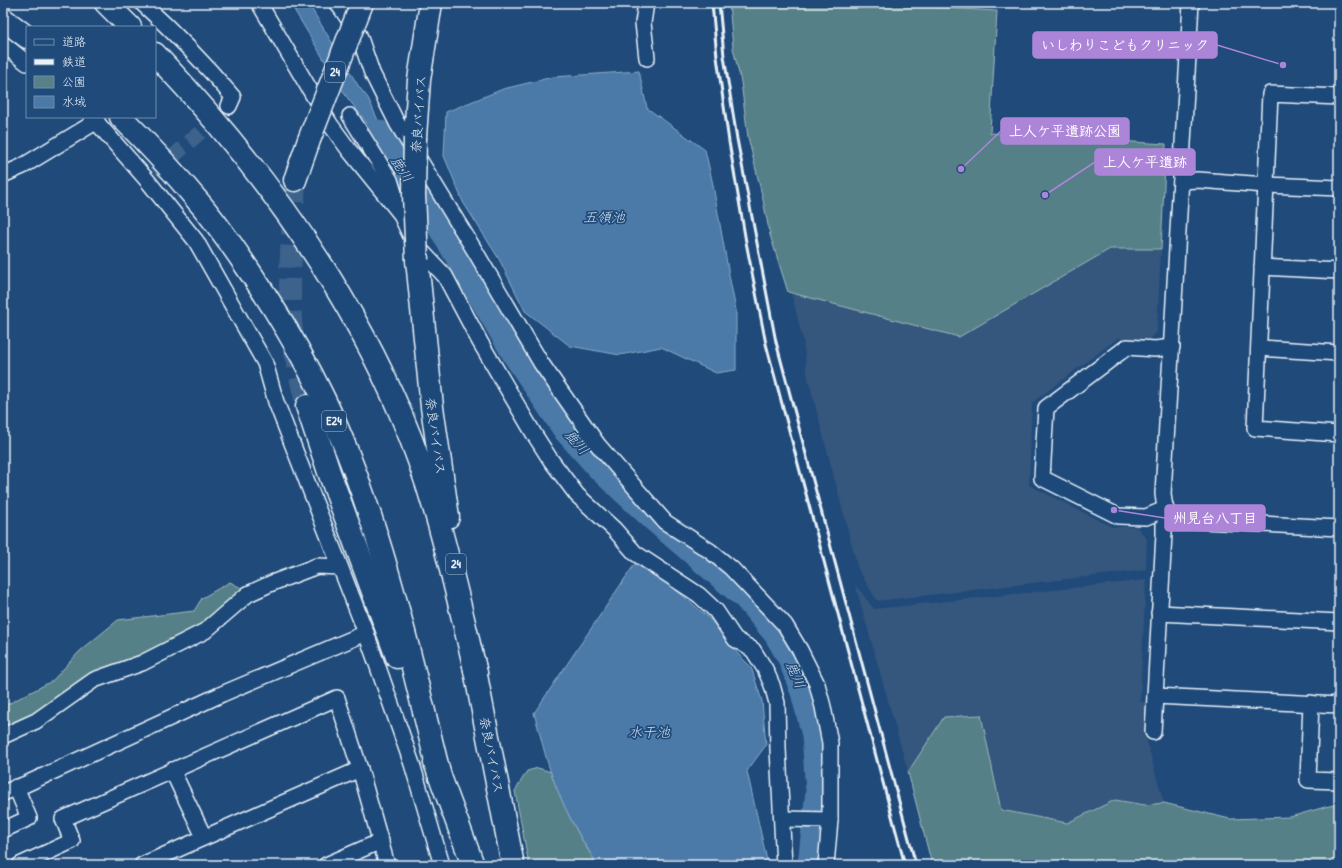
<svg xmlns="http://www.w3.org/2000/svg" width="1342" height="868" font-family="'Patrick Hand','Klee One',sans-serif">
<rect width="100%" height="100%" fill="#1f4a7a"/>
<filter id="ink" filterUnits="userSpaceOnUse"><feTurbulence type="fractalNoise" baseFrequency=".025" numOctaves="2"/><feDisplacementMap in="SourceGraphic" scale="8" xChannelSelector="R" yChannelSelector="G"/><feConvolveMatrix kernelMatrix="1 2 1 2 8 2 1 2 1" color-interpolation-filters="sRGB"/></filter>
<g filter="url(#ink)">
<!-- built -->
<g fill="#34567d">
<polygon points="1110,249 1161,249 1157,332 1149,339 1118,338 1032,403 1029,485 1112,527 1137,527 1147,539 1146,570 877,601 858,569 807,374 803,341 791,292 959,337"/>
<polygon points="1146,580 1140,701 1150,704 1147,742 1164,803 1145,805 1115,800 1067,823 1001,810 981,715 944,717 908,772 855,584 874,609"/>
</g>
<!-- green -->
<g fill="#578087" stroke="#a0b8c0">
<polygon points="729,3 859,3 997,11 990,133 1166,144 1161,249 1110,249 959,337 788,292 770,235 762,195 748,137 741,82 733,48"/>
<polygon points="230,582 245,590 202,625 34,715 3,730 3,705 8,704 52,681 80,651 118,620 194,611 202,598"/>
<polygon points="981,715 1001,810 1067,823 1115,800 1145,805 1164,803 1230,819 1290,817 1325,807 1339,804 1339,865 932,865 908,772 944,717"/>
<path d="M538,768L551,772C563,805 578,837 598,865H529L515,791L527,771Z"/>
</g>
<!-- water -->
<g fill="#4b7aa8" stroke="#8aaac8">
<polygon points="290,3 308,3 359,87 368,98 396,161 346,96"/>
<polygon points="639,71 647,108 705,150 712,180 730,280 736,310 736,370 716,373 661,347 620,355 570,346 525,311 499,259 463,202 444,156 446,112 503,89 553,77"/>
<path d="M636,562L681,594L710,619L738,654L751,667L762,701L766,745L747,771L768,865H598C579,837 562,805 551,773C544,753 540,733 534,713Z"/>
</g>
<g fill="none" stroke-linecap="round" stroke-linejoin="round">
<!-- river -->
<polyline stroke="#4b7aa8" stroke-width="25" points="378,132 396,161 445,235 515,355 566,431 600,469 656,521 746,598 776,634 790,658 803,692 814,735 818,791 810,865"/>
<!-- minor-tunnel -->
<polyline stroke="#3d638d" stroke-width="15" stroke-dasharray="15 8" stroke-linecap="butt" points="155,173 229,106"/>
<!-- highway-tunnel -->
<path stroke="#3d638d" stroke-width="22" stroke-dasharray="22 11" stroke-linecap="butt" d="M295,180C293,225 288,275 291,320C293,349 300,378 307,406"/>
<defs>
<g id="minor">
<path d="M142,3C174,32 205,64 233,97L229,106"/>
<polyline points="259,3 330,124 349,150 400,213 414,243 445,276 480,342 534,434 550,459 577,495 614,529 635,553 699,595 716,611 735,639 753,650 765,669 772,685 777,703 778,749 784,865"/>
<polyline points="337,3 339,5 359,35 372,73 397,123 475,251 541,363 598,445 665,522 710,551 731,568 785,625 800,650 817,684 823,707 830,743 830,820 826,865"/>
<polyline points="646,3 643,23 647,58"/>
<path d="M1191,3L1163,494C1165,511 1166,515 1182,520L1339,528"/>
<polyline points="3,44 27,63"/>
<polyline points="1339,97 1270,94 1255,428 1339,434"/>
<polyline points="350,116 390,180 398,206"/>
<polyline points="92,117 147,180 196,241 265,363 276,402 366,633 412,764 442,865"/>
<polyline points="3,175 23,166 97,121"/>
<polyline points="1181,181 1198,180 1266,185 1339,188"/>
<polyline points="1262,267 1339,271"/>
<polyline points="1259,348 1339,353"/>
<polyline points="1165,509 1146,517 1118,516 1042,478 1046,408 1127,347 1155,349 1172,347"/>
<polyline points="1159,613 1339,622"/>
<polyline points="1155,696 1339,705"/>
<polyline points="1311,703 1308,780 1339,781"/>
<polyline points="1153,732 1164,534 1164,525 1168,514"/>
<polyline points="3,736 36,721 94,680 142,663 205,631 248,594 272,583 317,566 340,567"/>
<polyline points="172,770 204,837"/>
<polyline points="3,793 26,784 222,694 366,633"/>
<polyline points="782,819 830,820"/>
<polyline points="3,830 29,818 16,787"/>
<polyline points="20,865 72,841 63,819 337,698 360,769 387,865"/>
<polyline points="142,865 360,769"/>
<polyline points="326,865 381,841"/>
</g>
<g id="highway">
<polyline points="106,3 130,27"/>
<polyline points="3,19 27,37"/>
<path d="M155,54C255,160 345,281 402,417C437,499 455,587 476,673"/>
<path d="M121,117C148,144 173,171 197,200C217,223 234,248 250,272C293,335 330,403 356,475C392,573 415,676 440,777"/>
<polyline points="415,137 419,80 431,3"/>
<polyline points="295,180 309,140"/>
<polyline points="417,260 432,407 448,517"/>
<polyline points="307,406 329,472 397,657"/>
<polyline points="473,660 513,865"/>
<polyline points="435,763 473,865"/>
</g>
</defs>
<!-- minor casing -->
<use href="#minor" stroke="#e8f1f8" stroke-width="18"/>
<!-- highway casing -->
<use href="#highway" stroke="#e8f1f8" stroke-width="25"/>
<!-- minor -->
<use href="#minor" stroke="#1f4a7a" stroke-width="15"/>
<!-- highway -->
<use href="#highway" stroke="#1f4a7a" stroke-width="22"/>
<!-- rail -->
<g stroke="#e8f1f8" stroke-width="3">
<polyline points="712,3 717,57 729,142 746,242 766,344 905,865"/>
<polyline points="719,3 724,56 737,139 776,342 916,865"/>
</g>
<defs>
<g id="highway-bridge">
<polyline points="415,137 414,195 417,260"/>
<polyline points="309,140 362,3"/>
</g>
</defs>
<!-- highway-bridge casing -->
<use href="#highway-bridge" stroke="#e8f1f8" stroke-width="25" stroke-linecap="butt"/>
<!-- highway-bridge -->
<use href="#highway-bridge" stroke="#1f4a7a" stroke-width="22"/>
</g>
</g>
<g text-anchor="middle" stroke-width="3.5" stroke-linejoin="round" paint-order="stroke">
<!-- shield labels -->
<g fill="#1f4a7a" stroke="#acbfd2" stroke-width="1">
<rect x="325" y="62" width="20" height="20" rx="3"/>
<rect x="322" y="411" width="24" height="20" rx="3"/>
<rect x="446" y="554" width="20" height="20" rx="3"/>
</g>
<g font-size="12" font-weight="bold" fill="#e8f1f8">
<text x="335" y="76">24</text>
<text x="334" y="425">E24</text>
<text x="456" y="568">24</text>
</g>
<!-- street labels -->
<g font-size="13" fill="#e8f1f8" stroke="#1f4a7a">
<text transform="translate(418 114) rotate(-86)" y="5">奈良バイパス</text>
<text transform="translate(436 436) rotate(82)" y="5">奈良バイパス</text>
<text transform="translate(492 755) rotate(79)" y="5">奈良バイパス</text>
</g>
<!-- water labels -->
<g font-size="14" font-style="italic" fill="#d0dfec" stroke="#1f4a7a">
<text transform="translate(402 169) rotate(57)" y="5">鹿川</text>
<text x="604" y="222">五領池</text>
<text transform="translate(577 442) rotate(49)" y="5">鹿川</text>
<text transform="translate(796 675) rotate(68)" y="5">鹿川</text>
<text x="649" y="737">水干池</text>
</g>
</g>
<!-- callouts -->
<path fill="none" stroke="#ac85d9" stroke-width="1.5" d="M1283 65L1217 45M961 169L1001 131M1045 195L1095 162M1114 510L1165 518"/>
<g fill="#ac85d9" stroke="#1f4a7a" stroke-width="1.5">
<circle cx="1283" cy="65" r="4"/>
<circle cx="961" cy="169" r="4"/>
<circle cx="1045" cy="195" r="4"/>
<circle cx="1114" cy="510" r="4"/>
</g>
<g fill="#ac85d9" stroke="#ac85d9" stroke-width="1.5">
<rect x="1033" y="32" width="184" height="26" rx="4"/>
<rect x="1001" y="118" width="128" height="26" rx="4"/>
<rect x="1095" y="149" width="100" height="26" rx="4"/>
<rect x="1165" y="505" width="100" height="26" rx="4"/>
</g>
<g font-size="14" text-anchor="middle" font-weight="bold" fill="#fff">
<text x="1125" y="50">いしわりこどもクリニック</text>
<text x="1065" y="136">上人ケ平遺跡公園</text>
<text x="1145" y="167">上人ケ平遺跡</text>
<text x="1215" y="523">州見台八丁目</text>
</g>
<!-- margin -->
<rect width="1342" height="868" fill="none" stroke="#1f4a7a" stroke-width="16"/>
<rect x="8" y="8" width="1326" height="852" fill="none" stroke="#e8f1f8" stroke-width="1.5" filter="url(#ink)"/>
<!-- legend -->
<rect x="26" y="26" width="130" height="92" fill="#1f4a7a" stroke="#6f8dac"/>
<rect x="34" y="39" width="20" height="6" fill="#1f4a7a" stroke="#6f8dac"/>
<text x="62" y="46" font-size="12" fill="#e8f1f8">道路</text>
<rect x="34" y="59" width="20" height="6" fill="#e8f1f8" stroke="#6f8dac"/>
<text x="62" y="66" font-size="12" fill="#e8f1f8">鉄道</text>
<rect x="34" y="76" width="20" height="12" fill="#578087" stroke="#6f8dac"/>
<text x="62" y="86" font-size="12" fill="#e8f1f8">公園</text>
<rect x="34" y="96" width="20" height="12" fill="#4b7aa8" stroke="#6f8dac"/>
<text x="62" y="106" font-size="12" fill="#e8f1f8">水域</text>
</svg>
